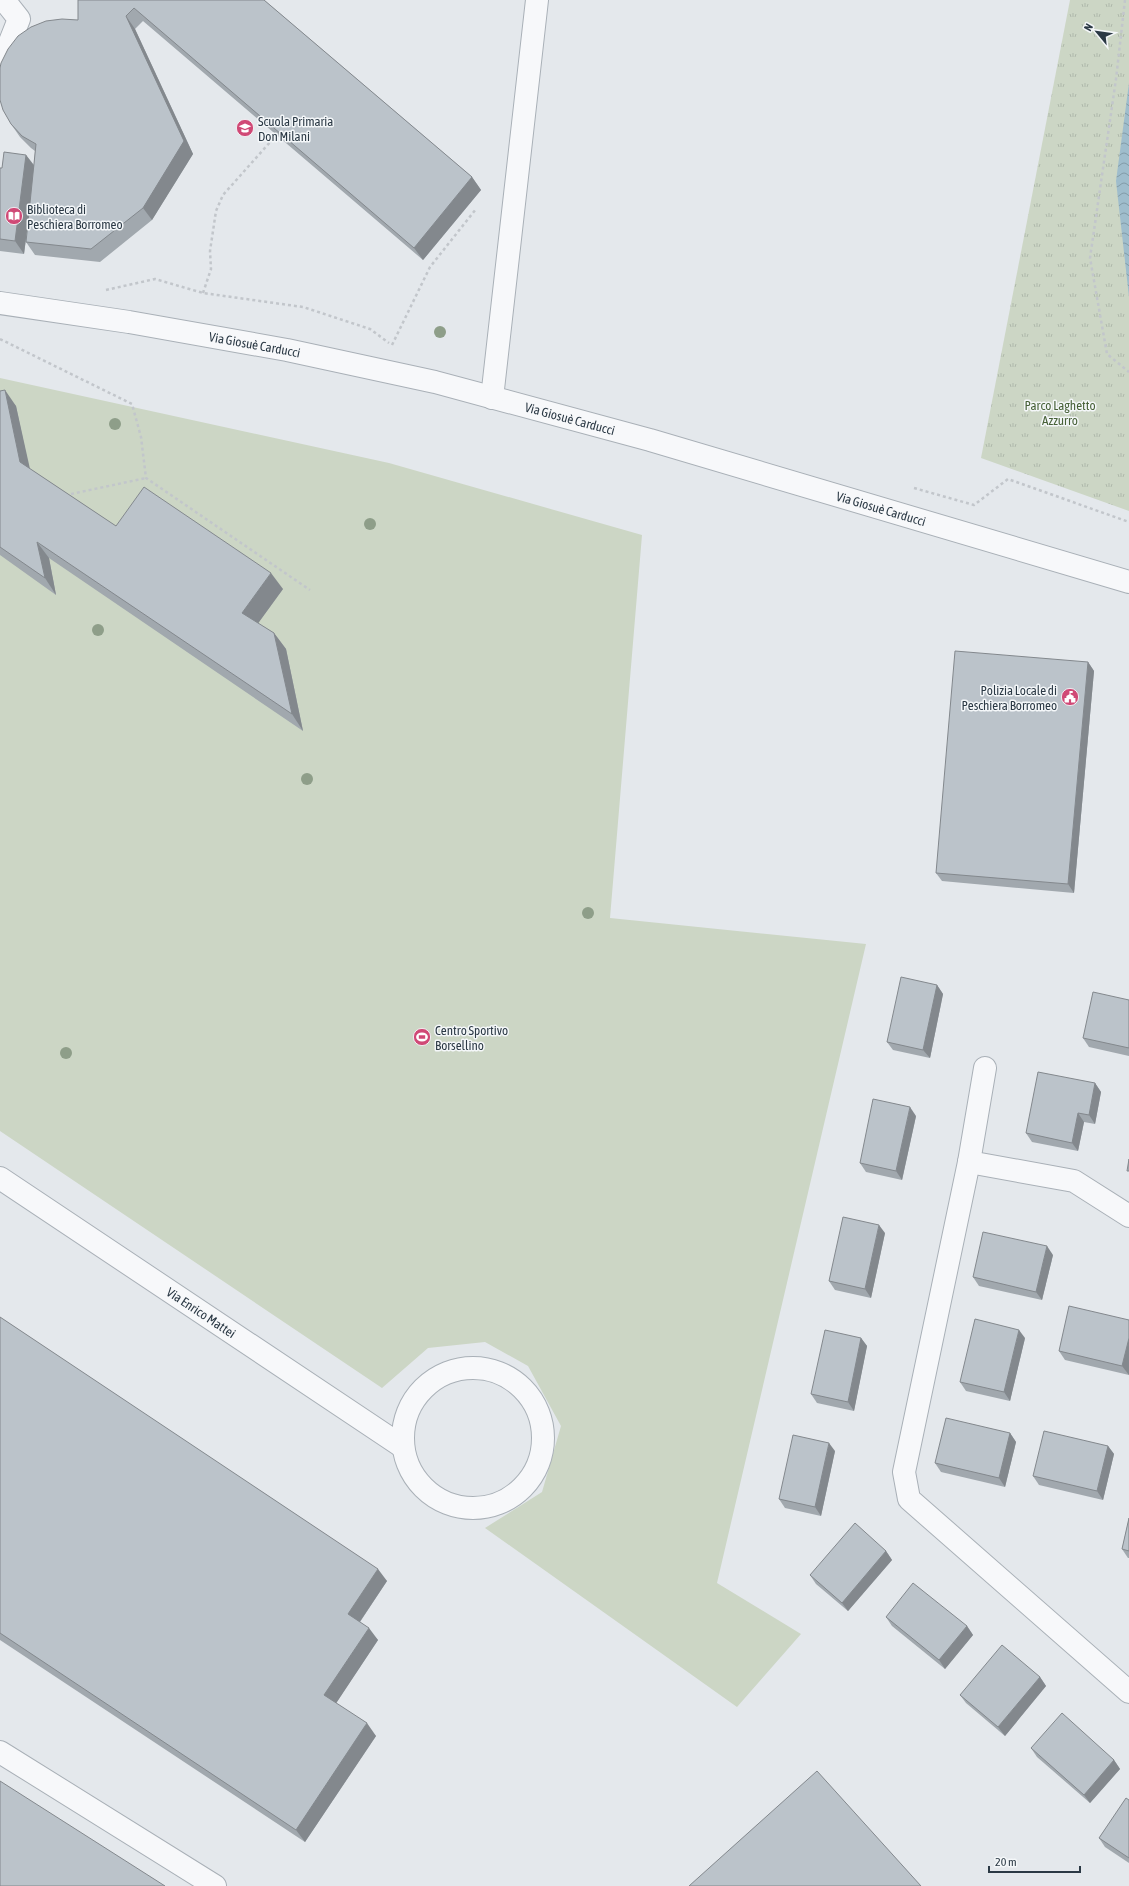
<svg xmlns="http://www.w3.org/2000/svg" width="1129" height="1886" font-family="'Asap Condensed',sans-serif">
<defs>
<pattern id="park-tufts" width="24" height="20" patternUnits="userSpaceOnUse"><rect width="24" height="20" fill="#ccd6c5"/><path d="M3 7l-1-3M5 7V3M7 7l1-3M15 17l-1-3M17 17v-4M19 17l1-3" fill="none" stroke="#afb8ab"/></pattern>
<pattern id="water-waves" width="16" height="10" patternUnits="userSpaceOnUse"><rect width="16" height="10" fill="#9fbdcc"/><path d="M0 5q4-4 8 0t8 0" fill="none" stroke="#829ba7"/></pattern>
</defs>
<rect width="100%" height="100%" fill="#e4e8ec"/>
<!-- park -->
<polygon fill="url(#park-tufts)" points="1070,0 1129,0 1129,511 981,458"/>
<!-- pitch -->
<polygon fill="#ccd6c5" points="0,378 389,463 642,535 610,918 866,944 717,1583 801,1634 737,1707 485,1528 542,1492 561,1426 528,1366 485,1342 428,1348 382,1388 0,1131"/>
<!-- water -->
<polygon fill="url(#water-waves)" points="1129,83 1129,297 1116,181"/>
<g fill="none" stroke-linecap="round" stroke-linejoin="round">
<defs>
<g id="minor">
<polyline points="0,67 19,19 4,0"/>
<path id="s1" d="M0,303L129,322L287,350L435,382L650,440L1129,582"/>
<polyline points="492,398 537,0"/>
<polyline points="985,1068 969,1162 904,1472 909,1499 1129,1692"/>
<polyline points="969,1162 1074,1181 1129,1216"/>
<path id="s2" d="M0,1178L403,1447"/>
<circle cx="473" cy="1438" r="70"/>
<polyline points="0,1752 215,1886"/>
</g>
</defs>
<!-- minor casing -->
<use href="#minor" stroke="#a9b0b7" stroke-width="24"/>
<!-- path -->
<g stroke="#c2c6cb" stroke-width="2.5" stroke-dasharray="3 3" stroke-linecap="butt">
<polyline points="1125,0 1116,79 1090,258 1107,354 1129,372"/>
<polyline points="106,290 155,279 203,293 303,307 370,329 389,343"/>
<polyline points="203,293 211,269 210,251 216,211 223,195 271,141"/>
<polyline points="0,339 132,404 141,437 146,478 310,590"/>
<polyline points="392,345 430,267 476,209"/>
<polyline points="914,488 974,505 1008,479 1129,522"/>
<polyline points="71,494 146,478"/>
</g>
<!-- minor -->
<use href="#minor" stroke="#f7f8fa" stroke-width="22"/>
</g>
<!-- trees -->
<g fill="#8e9e89">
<circle cx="440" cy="332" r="6"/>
<circle cx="115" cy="424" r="6"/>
<circle cx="370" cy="524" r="6"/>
<circle cx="98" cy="630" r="6"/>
<circle cx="307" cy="779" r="6"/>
<circle cx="588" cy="913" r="6"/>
<circle cx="66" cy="1053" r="6"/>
</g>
<!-- wall -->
<g fill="#a1a8ae">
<polygon points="78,0 264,0 472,177 481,190 423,260 143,21 135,29 193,154 152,220 100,262 35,255 26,242 28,224 24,254 0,251 0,168 2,168 26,155 34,165 35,151 31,148 20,137 11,124 78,20"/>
<polygon points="0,391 16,406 29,468 116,526 283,589 258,623 274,633 286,649 303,731 49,558 56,595 0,555"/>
<polygon points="1088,662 1094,671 1074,893 942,881 936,873"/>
<polygon points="937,985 943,994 930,1058 893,1050 887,1042"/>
<polygon points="1129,1000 1129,1056 1089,1047 1083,1038"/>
<polygon points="1095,1083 1101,1092 1095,1124 1084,1122 1078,1151 1032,1142 1026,1133"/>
<polygon points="916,1116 902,1180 866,1172 860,1163"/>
<polygon points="885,1233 871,1298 835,1290 829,1281"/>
<polygon points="1053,1255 1042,1300 979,1286 973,1277"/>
<polygon points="0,1317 387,1581 360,1622 378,1640 336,1703 376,1736 305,1842 0,1640"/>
<polygon points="1129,1320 1129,1375 1065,1360 1059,1351"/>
<polygon points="861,1338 867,1346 854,1411 817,1403 811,1394"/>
<polygon points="1025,1338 1010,1401 966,1391 960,1382"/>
<polygon points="1010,1433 1016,1442 1005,1487 941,1472 935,1463"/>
<polygon points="1108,1446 1114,1454 1103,1500 1039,1485 1033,1476"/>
<polygon points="835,1451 821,1516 785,1508 779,1499"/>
<polygon points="1129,1518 1129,1558 1128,1558 1122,1549"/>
<polygon points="886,1551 892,1560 848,1611 816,1584 810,1575"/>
<polygon points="886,1617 967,1626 973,1635 945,1669 892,1626"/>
<polygon points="1040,1677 1046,1686 1005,1736 966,1703 960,1695"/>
<polygon points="1031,1748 1114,1760 1120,1769 1090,1803 1037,1757"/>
<polygon points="1129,1800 1129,1863 1105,1847 1099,1838"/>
</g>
<!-- shaded-wall -->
<g fill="#83888d">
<polygon points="126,16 135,29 193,154 152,220 143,208"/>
<polygon points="26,155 35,167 24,254 15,241"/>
<polygon points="472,177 481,190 423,260 414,248"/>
<polygon points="5,390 16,406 32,478 20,462"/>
<polygon points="37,542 49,558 56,595 45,578"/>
<polygon points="271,573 283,589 254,629 242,613"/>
<polygon points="274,633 286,649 303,731 292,714"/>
<polygon points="1088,662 1094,671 1074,893 1068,884"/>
<polygon points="937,985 943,994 930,1058 923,1050"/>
<polygon points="1095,1083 1101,1092 1095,1124 1089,1115"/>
<polygon points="910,1107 916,1116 902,1180 896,1171"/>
<polygon points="1078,1113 1084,1122 1078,1151 1072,1143"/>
<polygon points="879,1225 885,1233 871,1298 865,1289"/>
<polygon points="1047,1246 1053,1255 1042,1300 1036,1292"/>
<polygon points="1019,1330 1025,1338 1010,1401 1004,1392"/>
<polygon points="861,1338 867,1346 854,1411 848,1402"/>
<polygon points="1129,1338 1129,1375 1122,1366"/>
<polygon points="1010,1433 1016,1442 1005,1487 999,1478"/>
<polygon points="829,1443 835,1451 821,1516 815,1507"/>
<polygon points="1108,1446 1114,1454 1103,1500 1097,1491"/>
<polygon points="886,1551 892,1560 848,1611 842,1603"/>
<polygon points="378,1569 387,1581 357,1626 348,1614"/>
<polygon points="967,1626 973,1635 945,1669 939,1660"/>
<polygon points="369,1628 378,1640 333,1708 324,1695"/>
<polygon points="1040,1677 1046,1686 1005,1736 998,1727"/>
<polygon points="367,1723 376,1736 305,1842 296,1830"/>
<polygon points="1114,1760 1120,1769 1090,1803 1084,1795"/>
</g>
<!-- building -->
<g fill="#bbc3ca" stroke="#83888d">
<polygon points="78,0 264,0 472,177 414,248 134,8 126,16 184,141 143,208 91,249 26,242 36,144 22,136 11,124 3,110 0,100 0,68 1,63 8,49 18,36 31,27 46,21 62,19 78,20"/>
<polygon points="4,152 26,155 15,241 0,239 0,168 2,168"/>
<polygon points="5,390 20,462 116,526 144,487 271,573 242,613 274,633 292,714 37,542 45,578 0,547 0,391"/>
<polygon points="955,651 1088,662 1068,884 936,873"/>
<polygon points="901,977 937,985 923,1050 887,1042"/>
<polygon points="1093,992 1129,1000 1129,1048 1083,1038"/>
<polygon points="1038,1072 1095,1083 1089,1115 1078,1113 1072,1143 1026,1133"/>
<polygon points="873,1099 910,1107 896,1171 860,1163"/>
<polygon points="1129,1159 1129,1171 1127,1171"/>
<polygon points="843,1217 879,1225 865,1289 829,1281"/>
<polygon points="983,1232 1047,1246 1036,1292 973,1277"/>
<polygon points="1069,1306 1129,1320 1129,1338 1122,1366 1059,1351"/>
<polygon points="0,1317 378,1569 348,1614 369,1628 324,1695 367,1723 296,1830 0,1633"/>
<polygon points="975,1319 1019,1330 1004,1392 960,1382"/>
<polygon points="825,1330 861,1338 848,1402 811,1394"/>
<polygon points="946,1418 1010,1433 999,1478 935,1463"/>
<polygon points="1044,1431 1108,1446 1097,1491 1033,1476"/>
<polygon points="793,1435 829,1443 815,1507 779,1499"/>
<polygon points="1129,1518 1129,1551 1122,1549"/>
<polygon points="855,1523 886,1551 842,1603 810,1575"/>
<polygon points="913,1583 967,1626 939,1660 886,1617"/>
<polygon points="1002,1645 1040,1677 998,1727 960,1695"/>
<polygon points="1062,1713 1114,1760 1084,1795 1031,1748"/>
<polygon points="817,1771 921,1886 689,1886"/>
<polygon points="0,1781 165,1886 0,1886"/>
<polygon points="1126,1798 1129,1800 1129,1858 1099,1838"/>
</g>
<!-- icons -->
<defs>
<symbol id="school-disc" viewBox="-11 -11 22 22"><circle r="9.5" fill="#d04976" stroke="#f4f7f9"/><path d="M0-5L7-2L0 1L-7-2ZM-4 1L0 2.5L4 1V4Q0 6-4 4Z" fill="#fff"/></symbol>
<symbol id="library-disc" viewBox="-11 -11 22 22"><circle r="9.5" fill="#d04976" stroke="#f4f7f9"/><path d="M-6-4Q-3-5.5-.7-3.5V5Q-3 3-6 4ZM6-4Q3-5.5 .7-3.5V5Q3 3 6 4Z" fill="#fff"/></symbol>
<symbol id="civic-disc" viewBox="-11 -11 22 22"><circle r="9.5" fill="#d04976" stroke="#f4f7f9"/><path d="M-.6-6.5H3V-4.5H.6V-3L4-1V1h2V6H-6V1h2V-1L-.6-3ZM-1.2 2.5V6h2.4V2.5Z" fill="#fff"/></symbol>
<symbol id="stadium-disc" viewBox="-11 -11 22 22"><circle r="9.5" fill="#d04976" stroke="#f4f7f9"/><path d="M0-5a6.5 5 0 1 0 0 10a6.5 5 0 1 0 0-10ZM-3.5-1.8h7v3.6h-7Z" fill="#fff"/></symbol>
</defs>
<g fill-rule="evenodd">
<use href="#school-disc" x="235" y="118" width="20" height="20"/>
<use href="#library-disc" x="4" y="206" width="20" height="20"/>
<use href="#civic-disc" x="1060" y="687" width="20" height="20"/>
<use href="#stadium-disc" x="412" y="1027" width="20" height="20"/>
</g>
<g text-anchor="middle" stroke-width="3" stroke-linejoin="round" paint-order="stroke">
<!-- poi labels -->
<g font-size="13" fill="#2b3945" stroke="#f4f7f9" text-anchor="start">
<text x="258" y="126">Scuola Primaria<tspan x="258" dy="15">Don Milani</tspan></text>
<text x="27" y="214">Biblioteca di<tspan x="27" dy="15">Peschiera Borromeo</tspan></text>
<text x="1057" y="695" text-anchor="end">Polizia Locale di<tspan x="1057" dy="15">Peschiera Borromeo</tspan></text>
<text x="435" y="1035">Centro Sportivo<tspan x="435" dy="15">Borsellino</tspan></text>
</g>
<!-- street labels -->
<g font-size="13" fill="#2b3945" stroke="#f4f7f9">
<text dy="5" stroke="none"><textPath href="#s1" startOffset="258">Via Giosuè Carducci</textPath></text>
<text dy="5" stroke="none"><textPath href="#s1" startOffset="582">Via Giosuè Carducci</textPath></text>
<text dy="5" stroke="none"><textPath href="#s1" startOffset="906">Via Giosuè Carducci</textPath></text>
<text dy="5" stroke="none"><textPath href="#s2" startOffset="242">Via Enrico Mattei</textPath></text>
</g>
<!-- park labels -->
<g font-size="13" fill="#476138" stroke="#f4f7f9">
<text x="1060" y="410">Parco Laghetto<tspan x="1060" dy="15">Azzurro</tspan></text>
</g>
</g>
<!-- north arrow -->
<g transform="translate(1097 32) rotate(299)" stroke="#f4f7f9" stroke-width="3" paint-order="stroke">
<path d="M0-3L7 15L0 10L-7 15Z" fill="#2b3945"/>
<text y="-6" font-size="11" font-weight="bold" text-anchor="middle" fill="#2b3945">N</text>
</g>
<!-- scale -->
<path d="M989 1866v6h91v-6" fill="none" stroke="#2b3945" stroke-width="2"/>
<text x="995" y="1866" font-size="12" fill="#2b3945" stroke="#f4f7f9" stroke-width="3" paint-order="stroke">20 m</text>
</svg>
